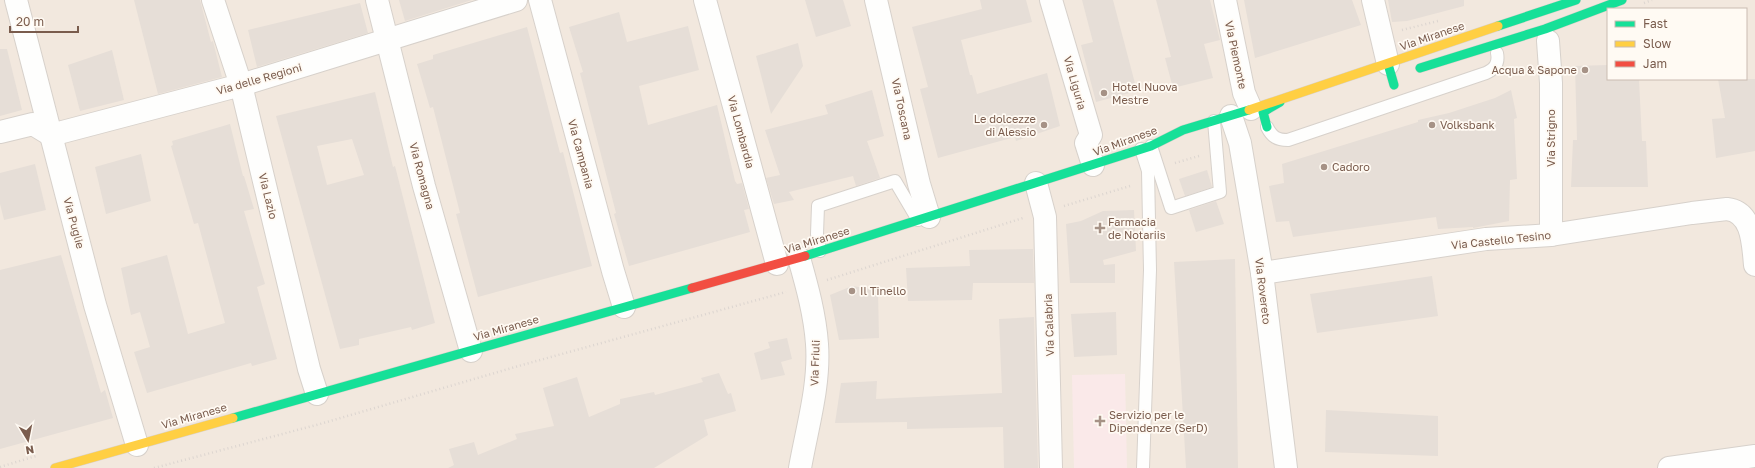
<svg xmlns="http://www.w3.org/2000/svg" width="1755" height="468" font-family="'Golos Text',sans-serif">
<rect width="100%" height="100%" fill="#f9f5f0"/>
<!-- residential -->
<path fill="#f2e8de" fill-rule="evenodd" d="M0,0H1755V468H0ZM1608,9H1746V79H1608Z"/>
<!-- medical -->
<polygon fill="#fae9e9" points="1125,374 1127,468 1074,468 1072,375"/>
<!-- building -->
<g fill="#e6ded7" fill-rule="evenodd">
<polygon points="134,0 200,0 211,42 213,41 222,77 158,94"/>
<polygon points="399,0 472,0 405,21"/>
<polygon points="805,0 843,0 851,26 816,37"/>
<polygon points="980,0 1026,0 1032,22 961,40 970,75 972,75 977,94 1047,73 1060,126 1016,141 1015,137 938,158 920,89 928,87 912,27 982,9"/>
<polygon points="1082,0 1113,0 1137,91 1096,102 1081,45 1093,42"/>
<polygon points="1156,0 1210,0 1220,40 1204,44 1213,78 1173,88 1165,58 1171,57"/>
<polygon points="1244,0 1352,0 1361,25 1255,58"/>
<polygon points="1388,0 1464,0 1464,6 1407,21 1392,22"/>
<polygon points="360,3 368,33 257,67 248,30"/>
<polygon points="619,12 627,42 688,26 699,70 639,86 648,125 717,105 735,181 737,184 742,183 749,209 744,210 750,232 629,266 614,214 616,213 580,73 583,72 569,27"/>
<polygon points="527,27 560,153 563,152 592,266 478,297 456,214 460,213 433,107 430,108 417,64 433,59 433,55"/>
<polygon points="798,43 803,66 771,114 756,56"/>
<polygon points="0,49 7,49 22,110 0,116"/>
<polygon points="112,50 124,100 80,111 68,65"/>
<polygon points="1608,65 1608,79 1639,79 1642,141 1646,141 1648,187 1571,187 1573,140 1577,140 1575,66"/>
<polygon points="1718,79 1755,79 1755,151 1716,158 1712,119 1725,118"/>
<polygon points="872,90 884,136 867,141 880,178 856,186 853,176 789,192 794,200 774,204 766,178 780,175 765,130 828,114 825,105"/>
<polygon points="1511,90 1517,118 1514,119 1517,179 1510,180 1509,221 1473,228 1473,227 1438,229 1436,217 1293,237 1289,221 1276,222 1269,186 1284,183 1282,164 1418,122 1418,120 1449,113 1495,98"/>
<path d="M375,92L393,167L395,166L435,323L412,330L411,327L359,339V345L340,349L276,116ZM352,139L364,175L327,185L317,146Z"/>
<polygon points="230,124 243,176 244,176 254,209 244,211 265,284 257,287 277,359 252,366 251,363 147,393 134,352 150,347 140,312 131,315 121,268 167,255 188,334 225,323 198,223 194,224 171,146 173,145 172,141"/>
<polygon points="141,154 151,201 106,214 95,167"/>
<polygon points="35,164 46,210 4,220 0,204 0,173"/>
<polygon points="1207,170 1212,187 1185,196 1179,179"/>
<polygon points="1216,201 1224,224 1196,232 1189,210"/>
<polygon points="1134,210 1136,251 1103,260 1104,265 1115,264 1115,283 1070,283 1066,224 1081,221 1103,211"/>
<polygon points="1033,249 1034,283 973,283 972,300 908,301 906,268 970,266 969,250"/>
<polygon points="61,255 101,393 105,390 113,418 0,449 0,270"/>
<polygon points="1235,259 1238,468 1186,468 1174,262"/>
<polygon points="1432,276 1438,316 1317,333 1310,294"/>
<polygon points="852,286 878,290 879,338 839,340 830,295"/>
<polygon points="1116,312 1117,355 1074,357 1071,314"/>
<polygon points="1034,317 1038,468 1004,468 1003,427 907,429 907,422 835,423 841,383 877,381 876,399 1002,393 999,319"/>
<polygon points="787,338 792,359 781,362 785,375 761,380 754,353 770,348 768,342"/>
<polygon points="719,373 728,394 731,393 736,411 704,420 708,435 654,468 448,468 454,465 449,449 474,442 478,455 517,439 515,434 554,426 543,388 577,377 589,417 620,404 620,399 654,392 655,395 703,382 701,378"/>
<polygon points="1326,410 1438,416 1438,456 1325,452"/>
</g>
<g fill="none" stroke-linecap="round" stroke-linejoin="round">
<defs>
<g id="lane">
<path d="M1267,127C1272,137 1277,140 1288,140L1486,73C1495,69 1499,63 1497,53"/>
<polyline points="1151,146 1171,208 1220,192 1214,121"/>
<polyline points="1141,149 1148,171 1150,270 1143,468"/>
<polyline points="820,251 817,234 818,206 895,181 918,220"/>
</g>
<g id="street">
<polyline points="16,0 95,305 137,445"/>
<polyline points="213,0 241,85 309,369 317,394"/>
<polyline points="377,0 424,186 471,351"/>
<polyline points="540,0 613,271 624,307"/>
<polyline points="705,0 777,264"/>
<polyline points="876,0 919,184 929,217"/>
<polyline points="1051,0 1091,135 1086,143 1093,165"/>
<polyline points="1225,0 1244,93 1251,109"/>
<polyline points="1373,0 1388,64"/>
<polyline points="1548,41 1551,83 1551,235"/>
<polyline points="1231,116 1240,143 1262,273 1286,468"/>
<polyline points="0,132 33,124 51,135 241,85 516,0"/>
<polyline points="1036,183 1045,217 1051,468"/>
<path d="M799,258C807,286 815,315 817,344C820,385 807,428 800,468"/>
<path d="M1262,273L1486,239L1551,235L1692,213L1727,209C1753,212 1753,245 1755,265"/>
<polyline points="1669,468 1755,456"/>
</g>
<g id="fast">
<polyline points="1498,26 1576,0"/>
<polyline points="1388,64 1394,85"/>
<polyline points="1420,68 1545,29 1622,0"/>
<polyline points="1267,127 1263,112 1280,102"/>
<polyline points="805,256 1151,146 1183,130 1249,110"/>
<polyline points="233,418 692,288"/>
</g>
<g id="slow">
<polyline points="1249,110 1498,26"/>
<polyline points="55,468 233,418"/>
</g>
<polyline id="jam" points="692,288 805,256"/>
</defs>
<!-- lane casing -->
<use href="#lane" stroke="#d7d1cb" stroke-width="14"/>
<!-- street casing -->
<use href="#street" stroke="#d7d1cb" stroke-width="24"/>
<!-- fast casing -->
<use href="#fast" stroke="#d9d2cb" stroke-width="10"/>
<!-- slow casing -->
<use href="#slow" stroke="#d9d2cb" stroke-width="10"/>
<!-- jam casing -->
<use href="#jam" stroke="#d9d2cb" stroke-width="10"/>
<!-- path -->
<g stroke="#dcd5d0" stroke-width="2.5" stroke-dasharray="1 3" stroke-linecap="butt">
<polyline points="1644,3 1652,0"/>
<polyline points="1402,30 1438,21"/>
<polyline points="1175,163 1199,156"/>
<polyline points="1064,206 1130,186"/>
<polyline points="827,280 1023,218"/>
<polyline points="0,467 36,456"/>
<polyline points="154,468 320,424 522,365 786,292"/>
</g>
<!-- lane -->
<use href="#lane" stroke="#fefefd" stroke-width="12"/>
<!-- street -->
<use href="#street" stroke="#fefefd" stroke-width="22"/>
<!-- fast -->
<use href="#fast" stroke="#16e098" stroke-width="9"/>
<!-- slow -->
<use href="#slow" stroke="#ffcf43" stroke-width="9"/>
<!-- jam -->
<use href="#jam" stroke="#f24e42" stroke-width="9"/>
</g>
<!-- markers -->
<g fill="#a69286" stroke="#fffaf3" stroke-width="1.5">
<circle cx="1585" cy="70" r="4"/>
<circle cx="1104" cy="93" r="4"/>
<circle cx="1044" cy="125" r="4"/>
<circle cx="1432" cy="125" r="4"/>
<circle cx="1324" cy="167" r="4"/>
<path d="M1098 222h4v4h4v4h-4v4h-4v-4h-4v-4h4z"/>
<circle cx="852" cy="291" r="4"/>
<path d="M1098 415h4v4h4v4h-4v4h-4v-4h-4v-4h4z"/>
</g>
<g text-anchor="middle" stroke-width="3.5" stroke-linejoin="round" paint-order="stroke">
<!-- street labels -->
<g font-size="11" fill="#7a5c4d" stroke="#fffaf3">
<text transform="translate(1432 36) rotate(-19)" y="4">Via Miranese</text>
<text transform="translate(1236 55) rotate(78)" y="4">Via Piemonte</text>
<text transform="translate(259 79) rotate(-16)" y="4">Via delle Regioni</text>
<text transform="translate(1075 83) rotate(74)" y="4">Via Liguria</text>
<text transform="translate(902 109) rotate(78)" y="4">Via Toscana</text>
<text transform="translate(741 132) rotate(75)" y="4">Via Lombardia</text>
<text transform="translate(1551 138) rotate(-90)" y="4">Via Strigno</text>
<text transform="translate(1125 141) rotate(-20)" y="4">Via Miranese</text>
<text transform="translate(581 154) rotate(75)" y="4">Via Campania</text>
<text transform="translate(422 176) rotate(75)" y="4">Via Romagna</text>
<text transform="translate(268 196) rotate(76)" y="4">Via Lazio</text>
<text transform="translate(74 223) rotate(75)" y="4">Via Puglie</text>
<text transform="translate(817 240) rotate(-17)" y="4">Via Miranese</text>
<text transform="translate(1501 240) rotate(-6)" y="4">Via Castello Tesino</text>
<text transform="translate(1263 291) rotate(83)" y="4">Via Rovereto</text>
<text transform="translate(1049 325) rotate(-92)" y="4">Via Calabria</text>
<text transform="translate(506 328) rotate(-16)" y="4">Via Miranese</text>
<text transform="translate(815 363) rotate(-88)" y="4">Via Friuli</text>
<text transform="translate(194 416) rotate(-16)" y="4">Via Miranese</text>
</g>
<!-- poi labels -->
<g font-size="11" fill="#7a5c4d" stroke="#fffaf3" text-anchor="start">
<text x="1577" y="74" text-anchor="end">Acqua &amp; Sapone</text>
<text x="1112" y="91">Hotel Nuova<tspan x="1112" dy="13">Mestre</tspan></text>
<text x="1036" y="123" text-anchor="end">Le dolcezze<tspan x="1036" dy="13">di Alessio</tspan></text>
<text x="1440" y="129">Volksbank</text>
<text x="1332" y="171">Cadoro</text>
<text x="1108" y="226">Farmacia<tspan x="1108" dy="13">de Notariis</tspan></text>
<text x="860" y="295">Il Tinello</text>
<text x="1109" y="419">Servizio per le<tspan x="1109" dy="13">Dipendenze (SerD)</tspan></text>
</g>
</g>
<!-- legend -->
<rect x="1607" y="8" width="140" height="72" fill="#fffaf3" stroke="#cabbb1"/>
<rect x="1615" y="21" width="20" height="6" fill="#16e098" stroke="#cabbb1"/>
<text x="1643" y="28" font-size="12" fill="#7a5c4d">Fast</text>
<rect x="1615" y="41" width="20" height="6" fill="#ffcf43" stroke="#cabbb1"/>
<text x="1643" y="48" font-size="12" fill="#7a5c4d">Slow</text>
<rect x="1615" y="61" width="20" height="6" fill="#f24e42" stroke="#cabbb1"/>
<text x="1643" y="68" font-size="12" fill="#7a5c4d">Jam</text>
<!-- north arrow -->
<g transform="translate(28 440) rotate(170)" stroke="#fffaf3" stroke-width="3" paint-order="stroke">
<path d="M0-3L7 15L0 10L-7 15Z" fill="#7a5c4d"/>
<text y="-6" font-size="11" font-weight="bold" text-anchor="middle" fill="#7a5c4d">N</text>
</g>
<!-- scale -->
<path d="M10 26v6h68v-6" fill="none" stroke="#7a5c4d" stroke-width="2"/>
<text x="16" y="26" font-size="12" fill="#7a5c4d" stroke="#fffaf3" stroke-width="3" paint-order="stroke">20 m</text>
</svg>
